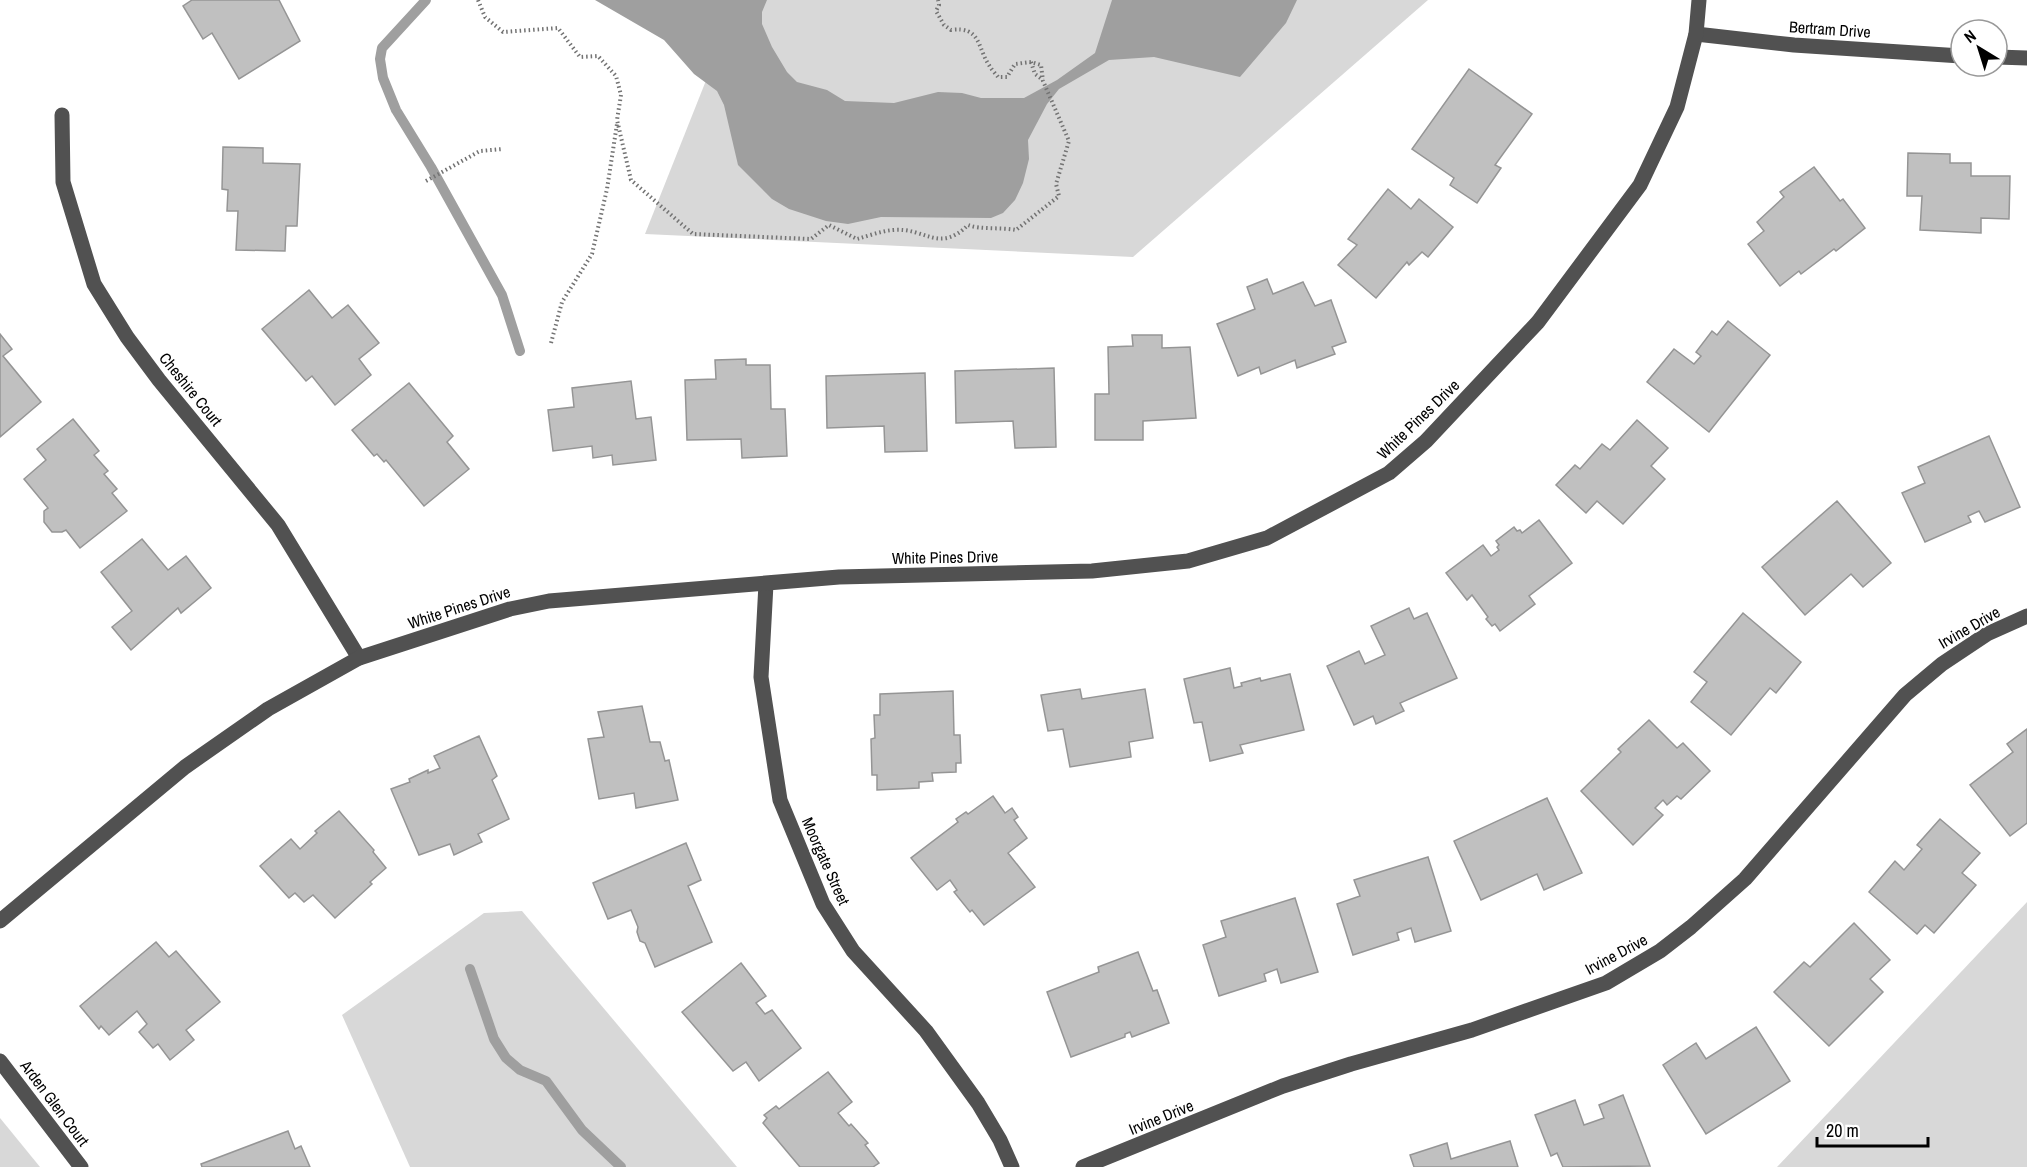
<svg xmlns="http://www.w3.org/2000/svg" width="2027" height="1167" font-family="'Archivo Narrow',sans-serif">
<rect width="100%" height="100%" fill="#fff"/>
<!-- green -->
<g fill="#d8d8d8">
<polygon points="738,0 1428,0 1133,257 645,234"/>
<polygon points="2027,902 2027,1167 1777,1167"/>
<polygon points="522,911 737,1167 410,1167 342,1015 484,913"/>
<polygon points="0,1118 40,1167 0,1167"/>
</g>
<!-- water -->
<polygon fill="#9f9f9f" points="595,0 767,0 762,12 762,24 772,47 787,72 797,82 827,90 845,101 894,103 938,92 962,93 981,98 1024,98 1057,80 1095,53 1112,0 1297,0 1286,23 1240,77 1154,57 1109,60 1059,89 1047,104 1028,140 1029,159 1023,183 1015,200 1003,213 991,218 881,217 848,224 826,221 789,209 772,199 738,165 724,105 717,91 694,74 664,40"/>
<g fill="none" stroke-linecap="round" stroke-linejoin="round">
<!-- stream -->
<g stroke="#9f9f9f" stroke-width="10">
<polyline points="426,0 382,48 380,59 383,78 396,110 431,167 502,295 520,351"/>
<polyline points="470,969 494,1039 506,1058 520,1070 546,1081 582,1130 621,1167"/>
</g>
</g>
<!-- building -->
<g fill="#c0c0c0" stroke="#959595" stroke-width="1.5">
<polygon points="192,0 279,0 300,41 239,79 212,33 203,39 183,6"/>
<polygon points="1469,69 1532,114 1495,165 1501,168 1477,203 1450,185 1454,178 1412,149"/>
<polygon points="223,147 263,148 263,163 300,164 297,226 286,226 285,251 236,250 238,211 227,211 228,190 222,189"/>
<polygon points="1908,153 1950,154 1950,163 1971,163 1971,176 2010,176 2009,219 1981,218 1981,233 1920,230 1922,196 1907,196"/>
<polygon points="1814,167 1840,201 1843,199 1865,228 1836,251 1834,249 1801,274 1799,271 1780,286 1748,244 1764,231 1757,222 1784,197 1780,192"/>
<polygon points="1388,189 1411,209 1419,199 1453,227 1428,257 1422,252 1409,265 1407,262 1376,298 1338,265 1357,245 1348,239"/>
<polygon points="1267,279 1273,294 1303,282 1315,306 1331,300 1346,342 1332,347 1335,354 1297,368 1295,360 1261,374 1259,367 1238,376 1217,324 1255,309 1247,287"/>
<polygon points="309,290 332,318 348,305 379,343 359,359 371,375 335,405 312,376 306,381 262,329"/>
<polygon points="1728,321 1770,355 1709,432 1647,382 1674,349 1694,364 1701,356 1696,352 1712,331 1717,335"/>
<polygon points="0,334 12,349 3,356 41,402 0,437"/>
<polygon points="1132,335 1162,335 1162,348 1190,347 1196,418 1143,421 1143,440 1095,440 1095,394 1109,394 1108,347 1133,346"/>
<polygon points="746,359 746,365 770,365 771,409 785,409 787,456 742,458 741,439 687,440 685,380 716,379 715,360"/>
<polygon points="1054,368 1056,447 1015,448 1013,421 956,423 955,371"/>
<polygon points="925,373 927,451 885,452 884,426 827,428 826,376"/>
<polygon points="631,381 636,419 651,417 656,460 613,465 612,455 593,458 592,446 553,451 548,410 574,407 572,388"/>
<polygon points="409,383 453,436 447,442 469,469 424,506 386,460 384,462 377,454 374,456 352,430"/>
<polygon points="73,419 99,451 94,455 108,471 104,474 117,489 112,493 127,511 80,548 66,530 62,532 52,532 44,522 44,511 48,508 24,479 46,460 37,449"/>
<polygon points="1637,420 1668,448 1651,466 1665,479 1623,524 1597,501 1586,513 1556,485 1575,465 1580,469 1602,444 1610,450"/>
<polygon points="1989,436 2020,507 1985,522 1979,511 1968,516 1971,522 1925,542 1902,493 1925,483 1918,467"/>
<polygon points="1837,501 1891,563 1863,587 1851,574 1805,615 1762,567"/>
<polygon points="1539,520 1572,563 1529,596 1535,604 1500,631 1495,624 1492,626 1486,619 1488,617 1472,595 1467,600 1446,573 1483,545 1491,556 1499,550 1497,547 1499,545 1496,541 1514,527 1517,531 1520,530 1522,533"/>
<polygon points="142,539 168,570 186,556 211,588 181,613 178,608 131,650 112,627 132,611 101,572"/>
<polygon points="1409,608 1414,619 1427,613 1457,678 1400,703 1404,711 1376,724 1373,716 1354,725 1327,666 1359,651 1365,664 1385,655 1371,626"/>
<polygon points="1743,613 1801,662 1776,693 1770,688 1731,735 1691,702 1707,682 1694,672"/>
<polygon points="1230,668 1234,688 1242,686 1241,683 1260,678 1261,681 1290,674 1304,730 1240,745 1243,753 1210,761 1202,722 1194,723 1184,679"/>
<polygon points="1080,689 1082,699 1145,689 1153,738 1129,742 1131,757 1070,767 1063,729 1048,731 1041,695"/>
<polygon points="953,691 954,735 960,735 961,763 956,763 956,772 932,773 933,781 919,782 919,788 877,790 877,775 872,775 871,739 875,738 874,715 880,715 880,694"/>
<polygon points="642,706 650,742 660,742 665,761 669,760 678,800 636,808 634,793 599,799 588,739 604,737 598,712"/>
<polygon points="1649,720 1677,748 1683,743 1710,771 1681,799 1677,796 1667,805 1663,800 1655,808 1663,815 1633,845 1581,791 1621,752 1618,749"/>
<polygon points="2027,729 2027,823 2010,836 1970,785 2013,752 2007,744"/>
<polygon points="479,736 497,776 492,780 509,819 478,834 482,842 454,855 450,844 419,855 391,789 410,782 409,779 428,770 428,773 440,768 434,756"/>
<polygon points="993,796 1005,813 1012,808 1018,817 1014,820 1027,838 1008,853 1035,887 984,925 972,910 970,912 954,892 957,890 950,880 937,890 911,858 958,822 956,819 966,812 968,814"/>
<polygon points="1547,798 1582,873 1544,890 1537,874 1481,900 1454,841"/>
<polygon points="339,811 374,850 373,852 386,868 370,882 372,884 335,918 313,895 304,902 295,893 289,898 260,866 291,839 300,849 317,833 315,831"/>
<polygon points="1940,819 1980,853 1962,873 1976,885 1934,933 1925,925 1917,934 1869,892 1895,861 1904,870 1922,849 1917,845"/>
<polygon points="686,843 701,880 688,886 712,942 655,967 645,943 640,941 637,932 638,927 631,910 608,919 593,883"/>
<polygon points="1428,857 1451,931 1415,942 1411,928 1397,933 1399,940 1353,955 1337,904 1360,896 1354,880"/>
<polygon points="1295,898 1318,972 1281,983 1277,969 1264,974 1266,981 1219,996 1203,945 1226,937 1221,921"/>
<polygon points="1854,923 1890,960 1870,979 1883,992 1829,1046 1774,992 1804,962 1810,967"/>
<polygon points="156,942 169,957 176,951 220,1002 186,1030 194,1040 170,1060 158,1044 153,1048 139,1032 147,1024 137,1011 109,1035 101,1026 99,1029 80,1006"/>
<polygon points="1138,952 1153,991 1157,990 1169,1023 1132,1037 1130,1032 1125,1034 1125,1037 1071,1057 1047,992 1099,972 1098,967"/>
<polygon points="741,963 766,996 756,1003 765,1014 772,1010 801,1048 759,1081 746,1062 733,1071 682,1012"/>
<polygon points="1756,1027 1790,1081 1706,1134 1663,1065 1696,1043 1706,1059"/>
<polygon points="828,1072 852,1102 838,1113 849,1126 851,1124 868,1143 865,1145 879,1163 873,1167 800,1167 763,1123 767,1118 764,1115 776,1106 779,1109"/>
<polygon points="1623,1095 1650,1166 1563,1167 1557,1153 1551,1156 1535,1115 1575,1100 1584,1125 1604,1118 1599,1105"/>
<polygon points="288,1131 295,1149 301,1146 310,1167 202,1167 201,1164"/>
<polygon points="1510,1141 1518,1167 1414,1167 1410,1155 1447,1143 1451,1159"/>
</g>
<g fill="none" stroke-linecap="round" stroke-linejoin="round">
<!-- path -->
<g stroke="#737373" stroke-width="4" stroke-dasharray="1.5 3" stroke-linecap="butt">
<path d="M478,0L485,17L503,32L558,28L580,57L598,56L616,76L621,95L617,120L631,180L693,234L811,239L829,225L857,239C868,236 881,231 893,230C925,227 939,254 968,225C981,230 1001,227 1016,230L1059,196L1056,184L1069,141L1043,81L1041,65L1031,62L1015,64L1007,77H998C995,73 991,69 989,65C977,47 981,26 951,30L944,25L936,11L939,5L938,0"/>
<polyline points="1031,62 1035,74 1043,80"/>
<polyline points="426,181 480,151 503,149"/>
<polyline points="551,343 562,302 592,254 607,189 617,124"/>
</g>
<!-- minor -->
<g stroke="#515151" stroke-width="15">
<polyline points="1696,34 1794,45 1961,56"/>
<polyline points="1997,57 2027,58"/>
<polyline points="62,115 63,182 94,284 127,337 159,380 278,525 359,658"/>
<polyline points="766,584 761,677 780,800 823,904 853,951 926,1031 978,1103 1000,1140 1012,1167"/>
<polyline points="0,921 185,767 268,709 359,658 510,609 549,601 839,577 1092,571 1188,561 1267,538 1389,473 1426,441 1538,322 1640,185 1677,107 1696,34 1699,0"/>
<polyline points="0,1061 81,1167"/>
<polyline points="1083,1167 1283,1086 1351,1064 1472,1030 1606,983 1660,951 1691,927 1745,879 1905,695 1942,664 1987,634 2027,616"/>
</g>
</g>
<g text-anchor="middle" stroke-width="4.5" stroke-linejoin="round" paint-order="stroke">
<!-- street labels -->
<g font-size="16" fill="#000" stroke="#fff">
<text transform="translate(1830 29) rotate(4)" y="6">Bertram Drive</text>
<text transform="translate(191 389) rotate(51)" y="6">Cheshire Court</text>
<text transform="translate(1418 419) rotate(-44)" y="6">White Pines Drive</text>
<text transform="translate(945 557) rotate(-1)" y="6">White Pines Drive</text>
<text transform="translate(459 607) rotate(-18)" y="6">White Pines Drive</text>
<text transform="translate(1969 627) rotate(-30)" y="6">Irvine Drive</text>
<text transform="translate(826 861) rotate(66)" y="6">Moorgate Street</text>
<text transform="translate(1616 954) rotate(-28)" y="6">Irvine Drive</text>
<text transform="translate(55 1103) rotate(53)" y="6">Arden Glen Court</text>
<text transform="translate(1161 1117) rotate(-22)" y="6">Irvine Drive</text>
</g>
</g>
<!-- north arrow -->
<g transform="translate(1979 48) rotate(322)"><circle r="28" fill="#ffffff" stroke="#999999" stroke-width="1.5"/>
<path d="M0-4.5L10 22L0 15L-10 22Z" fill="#000000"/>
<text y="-9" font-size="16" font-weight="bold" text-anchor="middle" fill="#000000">N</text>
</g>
<!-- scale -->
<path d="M1817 1137v9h111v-9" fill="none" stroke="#000000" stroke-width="3"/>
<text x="1826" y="1137" font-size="18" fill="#000000" stroke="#ffffff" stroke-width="4.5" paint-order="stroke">20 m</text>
</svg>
